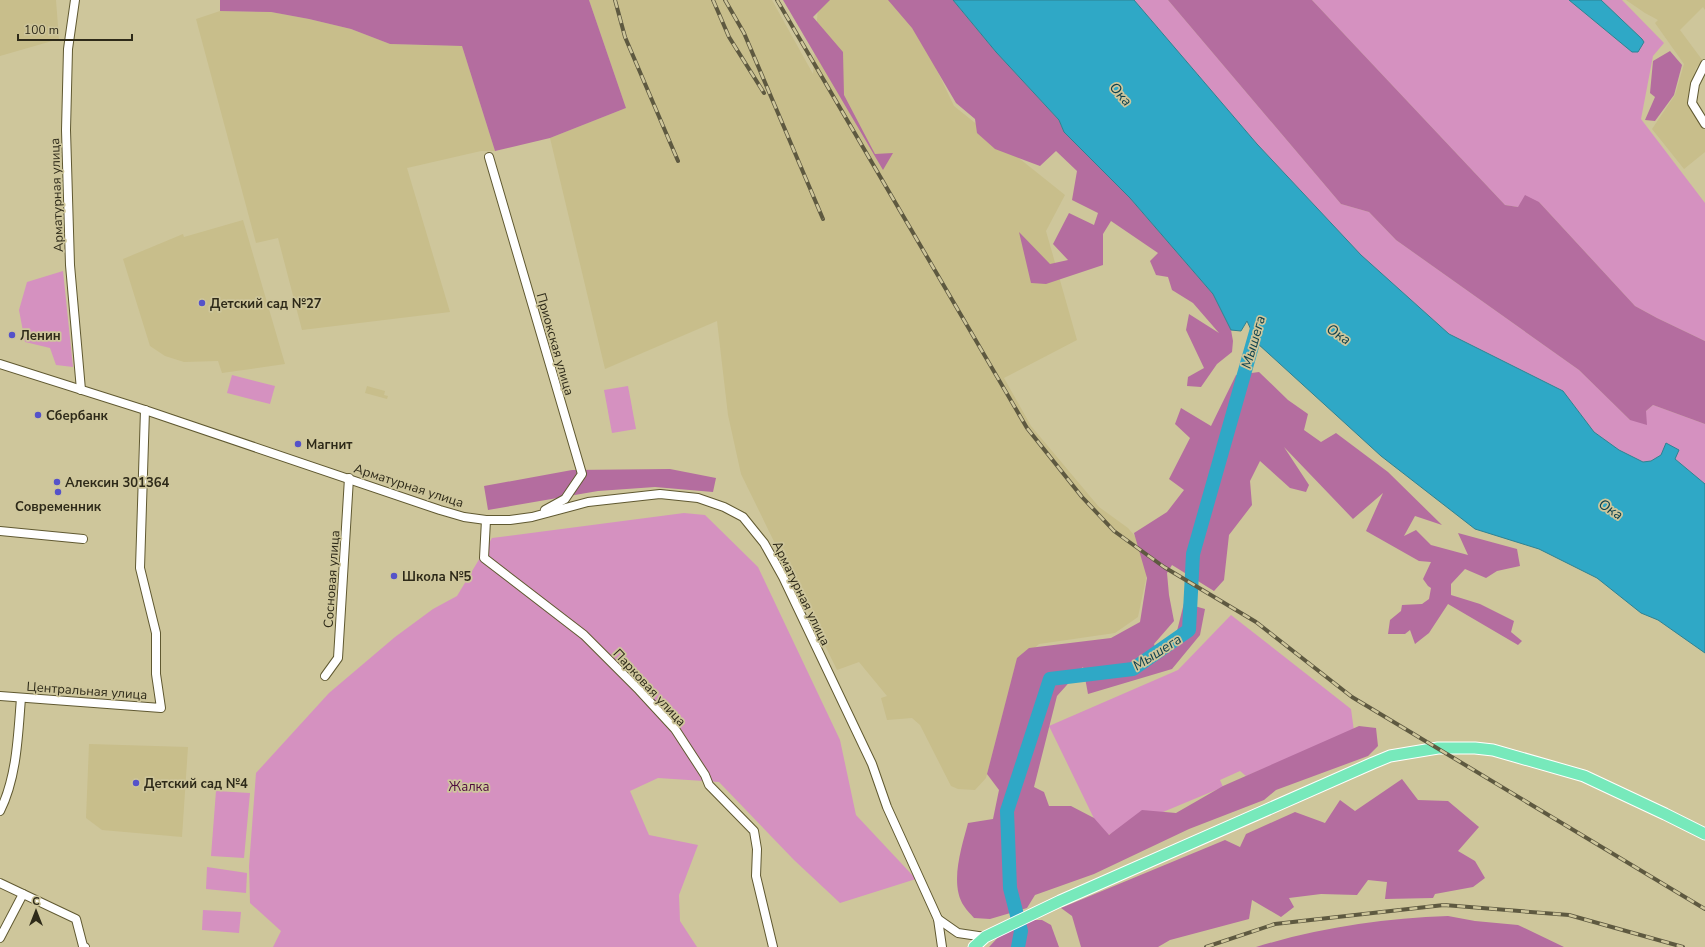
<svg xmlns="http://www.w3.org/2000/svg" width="1705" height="947" font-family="'Nunito Sans',sans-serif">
<rect width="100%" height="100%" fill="#cec69b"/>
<!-- built -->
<g fill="#c8be8b">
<polygon points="0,0 56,0 59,39 0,56"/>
<polygon points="589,0 772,0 813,74 818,7 825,0 892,0 916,26 954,106 1065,195 1046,231 1077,340 1004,378 1031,426 1099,507 1128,528 1151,555 1138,617 1115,633 1039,644 1015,667 986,778 975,790 958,789 951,786 920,725 912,718 887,720 881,698 887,696 859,662 837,670 741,474 728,415 717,321 605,369 550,138 626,108"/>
<polygon points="1626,0 1705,0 1705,10 1703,7 1680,30 1703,61 1696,68 1692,81 1687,104 1705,130 1705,152 1684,169 1652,129 1675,95 1684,64 1655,23 1658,20 1645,13"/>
<polygon points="220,11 271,12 309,19 351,29 390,44 462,46 495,151 481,151 407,168 450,312 302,330 278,238 256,243 196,19"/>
<polygon points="243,220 285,364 222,373 218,361 184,362 165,356 150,346 123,259 183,234 184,237"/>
<polygon points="367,386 385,391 384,395 388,396 387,399 365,393"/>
<polygon points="89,744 188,747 182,837 102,830 86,818"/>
</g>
<!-- green -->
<g fill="#d591c0">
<polygon points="1134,0 1168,0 1341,204 1369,212 1396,240 1579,370 1630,420 1646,411 1653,405 1705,424 1705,484 1675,459 1679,450 1661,455 1651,461 1643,462 1619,450 1594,432 1563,391 1449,334 1361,255 1257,144"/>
<polygon points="1312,0 1569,0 1632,52 1642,39 1601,0 1622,0 1664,43 1653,56 1641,119 1705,203 1705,341 1657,318 1635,306 1539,202 1518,207 1505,205"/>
<polygon points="63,271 73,367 56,365 50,348 25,342 19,310 27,282"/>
<polygon points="232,375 275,386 270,404 227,393"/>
<polygon points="628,386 636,429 612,433 604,390"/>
<polygon points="684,513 705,515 758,567 840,740 856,815 916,879 840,903 794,860 719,782 658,778 630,791 649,835 698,845 679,895 680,921 697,947 273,947 281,931 250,903 249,866 256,773 329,693 395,637 433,609 457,596 492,538"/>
<polygon points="1231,615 1351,709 1354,731 1246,776 1240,771 1220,780 1223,787 1103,837 1049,726 1178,670"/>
<polygon points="216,791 250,793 244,858 211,856"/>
<polygon points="207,867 247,873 246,893 206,889"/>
<polygon points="203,910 241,912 239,933 202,930"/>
</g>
<!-- forest -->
<g fill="#b46d9f">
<polygon points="220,0 589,0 626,108 550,138 495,151 462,46 390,44 351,29 309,19 271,12 220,11"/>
<polygon points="783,0 830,0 813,17 843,52 844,95 875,154 893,153 883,170"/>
<polygon points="888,0 953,0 996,52 1059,120 1064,132 1130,198 1213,294 1231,330 1233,341 1232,352 1217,364 1201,387 1187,386 1188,377 1204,368 1186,330 1189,314 1219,333 1193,303 1172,290 1168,277 1156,275 1150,261 1158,253 1111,221 1103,234 1103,265 1046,284 1031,283 1019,232 1050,264 1068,260 1053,244 1069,213 1094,225 1098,213 1072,200 1077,171 1056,151 1040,166 995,149 977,133 975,119 956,103 912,28"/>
<polygon points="1168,0 1312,0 1505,205 1518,207 1525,195 1539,202 1635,306 1657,318 1705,341 1705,424 1653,405 1646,411 1647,425 1630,420 1579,370 1396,240 1369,212 1341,204"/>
<polygon points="1670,51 1682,65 1674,95 1655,121 1645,120 1655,97 1650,93 1653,61"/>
<path d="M1259,372L1288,400L1308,414L1304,430L1321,442L1336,433L1388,472L1442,525L1415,516L1404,536L1416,530L1431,545L1468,555L1458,533L1517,549L1520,566L1497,571L1486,578L1465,569L1451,584V595L1480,604L1514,621L1511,632L1522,641L1518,645L1448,604L1429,633L1415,644L1410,630L1405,634H1388L1390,620L1401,611L1402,605L1422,604L1429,599L1431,588L1428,586L1423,579L1431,562L1419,561L1366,531L1383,493L1353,519L1284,447L1309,485L1306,492L1290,488L1260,461L1250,481L1252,505L1229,535L1224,580L1214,591L1172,565L1167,573L1169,595L1174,621L1154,644L1157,652L1176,635L1184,603L1205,609L1200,635L1172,669L1088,694L1083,667L1057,696L1034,787L1044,792L1049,806H1071L1094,818L1109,835L1142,810L1176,813L1223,786L1359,726L1376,728L1378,746L1368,756L1276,790L1264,800L1189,829L1094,874L1035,895L1027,908L990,919L974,918C971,914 967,911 964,906C949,884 962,846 968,823L993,819L999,790L987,774L1017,658L1029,648L1111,638L1140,622L1147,578L1134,533L1167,512L1184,490L1169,479L1190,438L1175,424L1181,408L1211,426L1236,375Z"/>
<polygon points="670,469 716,478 713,492 655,487 598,491 488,510 484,486 572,470"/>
<polygon points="1402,779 1418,800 1448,801 1479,827 1458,851 1475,861 1485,878 1473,887 1435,894 1433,898 1385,899 1387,882 1368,880 1357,895 1321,894 1289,898 1294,907 1281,917 1252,900 1249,919 1170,940 1158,947 1081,947 1072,916 1061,908 1225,840 1240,847 1246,834 1295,812 1325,823 1340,800 1355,811"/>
<path d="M1448,916L1475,921L1518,925L1564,947H1256C1318,928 1384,918 1448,916Z"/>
<polygon points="1031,920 1042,920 1051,925 1059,947 989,947 1003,932"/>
</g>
<!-- water -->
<g fill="#2fa8c6" stroke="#2f8292">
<polygon points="953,0 1134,0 1257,144 1361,255 1449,334 1563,391 1594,432 1619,450 1643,462 1651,461 1661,455 1666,443 1679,450 1675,459 1705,484 1705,653 1658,620 1641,613 1597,578 1539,549 1475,529 1381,456 1257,343 1247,321 1241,331 1231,330 1213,294 1130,198 1064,132 1059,120 996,52"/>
<polygon points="1569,0 1601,0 1642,39 1644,42 1638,52 1632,52"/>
</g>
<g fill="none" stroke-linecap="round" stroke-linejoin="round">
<!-- river -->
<polyline stroke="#2fa8c6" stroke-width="14" points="1018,947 1021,931 1010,888 1007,811 1050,679 1133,669 1189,630 1193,554 1260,318"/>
<defs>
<g id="minor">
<polyline points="75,0 68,49 66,130 70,265 81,390"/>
<polyline points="1705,64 1695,84 1692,103 1705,124"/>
<polyline points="489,157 582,474 565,499 545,510"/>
<polyline points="0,364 145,410 440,510 464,517 486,520 510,520 532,517 588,502 660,494 698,498 724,507 743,517 764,543 783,577 872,764 887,807 938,919 942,947"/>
<polyline points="486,520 484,558 584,635 639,690 675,729 705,775 709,785 754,831 757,849 756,876 773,947"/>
<polyline points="0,531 83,539"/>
<polyline points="325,676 338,658 349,478"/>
<polyline points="0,696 161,708 156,674 156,633 140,568 145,410"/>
<path d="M0,811C17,777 18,735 21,698"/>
<polyline points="0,883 76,919 83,946 85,947"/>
<polyline points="938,919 958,933 985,937"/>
<polyline points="0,938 23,894"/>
</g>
<polyline id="major" points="974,947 985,937 1060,901 1373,763 1390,756 1438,748 1475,748 1493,750 1584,776 1665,814 1705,834"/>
</defs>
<!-- minor casing -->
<use href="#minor" stroke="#605931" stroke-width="10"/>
<!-- major casing -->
<use href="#major" stroke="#fff" stroke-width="13"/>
<!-- minor -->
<use href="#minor" stroke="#fff" stroke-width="8"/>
<!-- major -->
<use href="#major" stroke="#77e9bb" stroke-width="11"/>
<defs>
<g id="rail">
<polyline points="615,0 625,37 678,161"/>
<polyline points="713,0 729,37 764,93"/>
<polyline points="725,0 744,33 823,219"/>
<polyline points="777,0 1027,428 1082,497 1114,531 1164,567 1256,622 1352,697 1705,909"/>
<polyline points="1206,947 1275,924 1444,905 1569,915 1683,947"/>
</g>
</defs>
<!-- rail casing -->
<use href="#rail" stroke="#5e5940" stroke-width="4"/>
<!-- rail -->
<use href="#rail" stroke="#cec69b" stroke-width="2.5" stroke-dasharray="8" stroke-linecap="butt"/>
</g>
<!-- markers -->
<g fill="#5552c9" stroke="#cec69b" stroke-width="1.5">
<circle cx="202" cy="303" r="4"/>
<circle cx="12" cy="335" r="4"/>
<circle cx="38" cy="415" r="4"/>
<circle cx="298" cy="444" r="4"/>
<circle cx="57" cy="482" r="4"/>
<circle cx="58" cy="492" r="4"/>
<circle cx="394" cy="576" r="4"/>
<circle cx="136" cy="783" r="4"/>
</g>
<g text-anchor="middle" stroke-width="3.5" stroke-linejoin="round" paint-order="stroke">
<!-- street labels -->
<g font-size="13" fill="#2e2a19" stroke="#cec69b">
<text transform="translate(56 195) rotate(-92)" y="5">Арматурная улица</text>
<text transform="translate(556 344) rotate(74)" y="5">Приокская улица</text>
<text transform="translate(409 485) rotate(18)" y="5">Арматурная улица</text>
<text transform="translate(331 579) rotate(-86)" y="5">Сосновая улица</text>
<text transform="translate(802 593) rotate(64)" y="5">Арматурная улица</text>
<text transform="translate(650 687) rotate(47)" y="5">Парковая улица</text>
<text transform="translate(87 690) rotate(4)" y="5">Центральная улица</text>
</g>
<!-- poi labels -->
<g font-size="13" font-weight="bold" fill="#2e2a19" stroke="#cec69b" text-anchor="start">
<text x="210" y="308">Детский сад №27</text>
<text x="20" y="340">Ленин</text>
<text x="46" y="420">Сбербанк</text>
<text x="306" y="449">Магнит</text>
<text x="65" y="487">Алексин 301364</text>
<text x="58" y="511" text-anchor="middle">Современник</text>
<text x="402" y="581">Школа №5</text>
<text x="144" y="788">Детский сад №4</text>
</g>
<!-- park labels -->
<g font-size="13" fill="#4d0b3e" stroke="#cec69b">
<text x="469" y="791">Жалка</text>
</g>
<!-- water labels -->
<g font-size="14" font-style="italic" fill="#0e414e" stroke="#cec69b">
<text transform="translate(1121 94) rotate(49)" y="5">Ока</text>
<text transform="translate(1339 334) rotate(34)" y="5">Ока</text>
<text transform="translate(1253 342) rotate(-74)" y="5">Мышега</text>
<text transform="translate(1611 509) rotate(33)" y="5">Ока</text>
<text transform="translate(1157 652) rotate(-33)" y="5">Мышега</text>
</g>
</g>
<!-- north arrow -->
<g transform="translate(36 911)" stroke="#cec69b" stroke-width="3" paint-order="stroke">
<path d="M0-3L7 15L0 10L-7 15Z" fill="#2e2a19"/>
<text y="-6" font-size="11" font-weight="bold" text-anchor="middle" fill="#2e2a19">С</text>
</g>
<!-- scale -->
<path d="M18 34v6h114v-6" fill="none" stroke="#2e2a19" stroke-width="2"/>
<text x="24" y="34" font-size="12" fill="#2e2a19" stroke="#cec69b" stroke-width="3" paint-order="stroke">100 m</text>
</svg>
